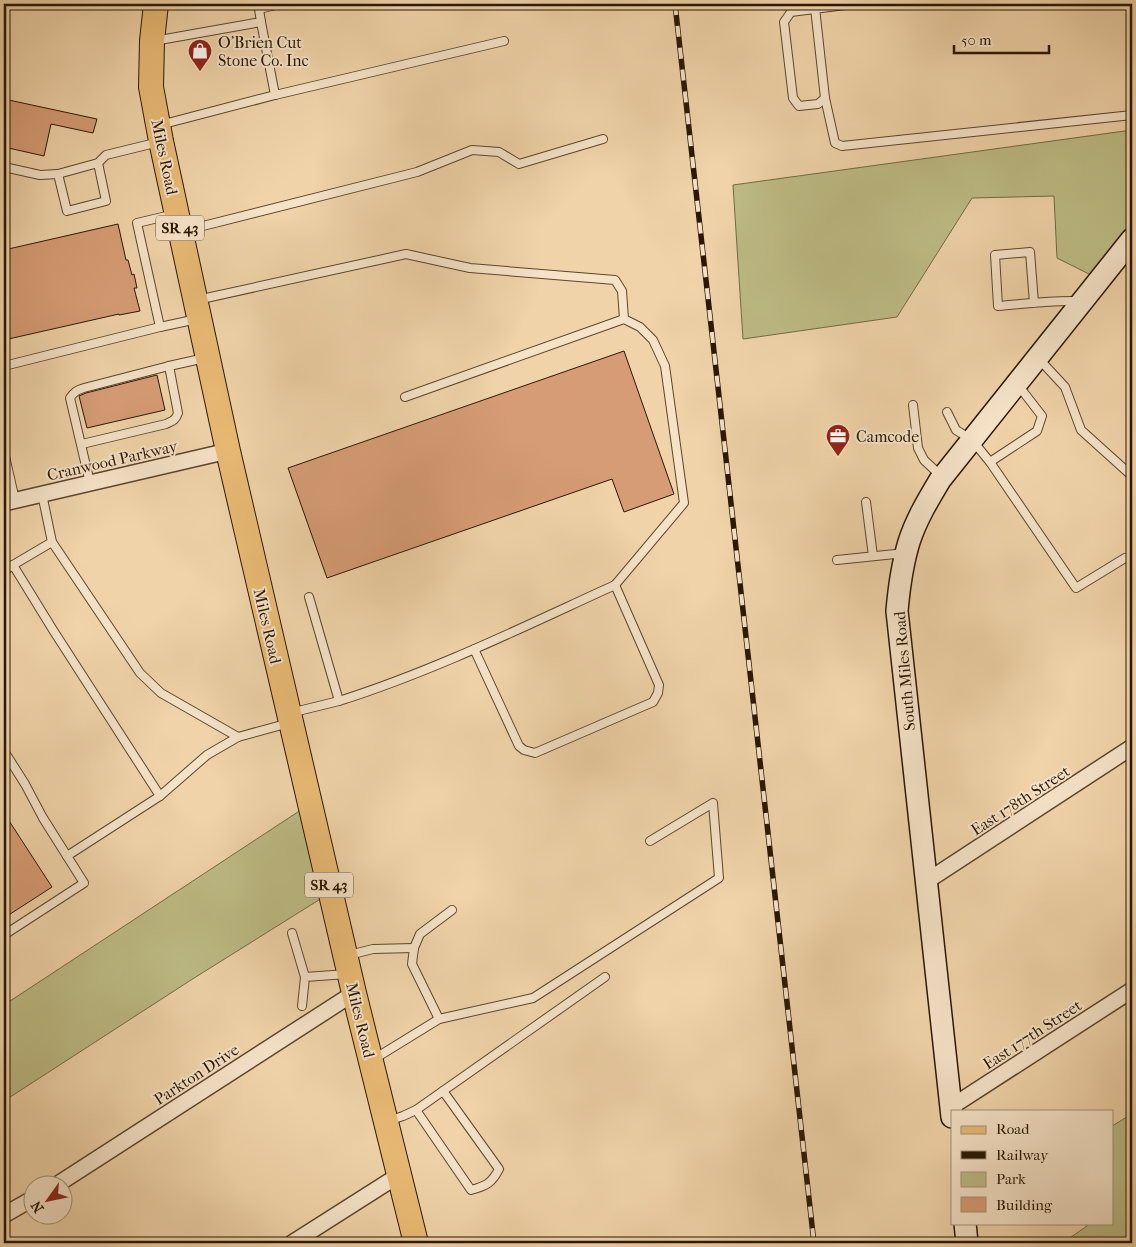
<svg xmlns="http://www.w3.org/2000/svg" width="1136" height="1247" font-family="'IM FELL French Canon',serif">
<rect width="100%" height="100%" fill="#f0d3a9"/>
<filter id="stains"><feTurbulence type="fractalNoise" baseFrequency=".004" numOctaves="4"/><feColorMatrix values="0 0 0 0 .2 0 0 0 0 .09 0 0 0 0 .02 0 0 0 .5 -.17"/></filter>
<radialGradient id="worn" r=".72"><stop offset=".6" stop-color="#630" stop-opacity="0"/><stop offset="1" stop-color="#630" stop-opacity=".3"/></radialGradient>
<!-- green -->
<g fill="#bdbb85" stroke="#736944">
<polygon points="1132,130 1132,239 1099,281 1087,273 1057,258 1054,196 972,198 897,317 743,339 733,185"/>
<polygon points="310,804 330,893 191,980 4,1101 4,1005"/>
<polygon points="1132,1114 1132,1243 1064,1243 1064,1242 1087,1226 1086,1223 1112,1223 1112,1126"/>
</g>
<!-- building -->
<g fill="#d69c75" stroke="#291704">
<polygon points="4,99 97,119 93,133 51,124 44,156 4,147"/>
<polygon points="118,224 126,260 128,260 132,275 134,274 137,288 134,288 140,311 119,315 119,314 4,340 4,250"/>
<polygon points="624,351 674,494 624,512 612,479 327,578 288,468"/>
<polygon points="157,375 165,410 87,428 79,396 86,393"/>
<polygon points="4,813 52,887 4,918"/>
</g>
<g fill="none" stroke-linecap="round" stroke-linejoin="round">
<defs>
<g id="lane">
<polyline points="815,8 825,98 818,104 799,106 793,98 784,22 791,12 853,4"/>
<polyline points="154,41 261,22 259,9 280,4"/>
<polyline points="275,95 504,41"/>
<polyline points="825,98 835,143 842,146 1132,115"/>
<polyline points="160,125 275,95 261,22"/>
<polyline points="98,163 106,201 67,211 58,174 98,163 106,155 159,142"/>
<polyline points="4,167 40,175 58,174"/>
<polyline points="175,214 137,223 160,327 197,319"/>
<polyline points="183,231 417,172 472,150 499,152 519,164 603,139"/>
<polyline points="197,300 406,254 470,268 615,280 622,291 624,319"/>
<path d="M1034,303L1030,252L995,255L998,306C1024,304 1051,300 1078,301"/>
<polyline points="1039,359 1065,387 1081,430 1132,476"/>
<polyline points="4,366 160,327"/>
<polyline points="405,397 624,319 640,327 653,340 665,366 684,503 615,585"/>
<polyline points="913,405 918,448 924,460 941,476"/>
<polyline points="947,412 956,430 972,440 990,462 1037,431 1042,416 1018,385"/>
<path d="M82,444L166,424C172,421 176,420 178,413L169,366L205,358"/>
<polyline points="4,452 15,500"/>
<polyline points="990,462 1076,588 1125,558"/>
<path d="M90,483L70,398C74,392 77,390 84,388L169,366"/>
<polyline points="866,502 873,556"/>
<polyline points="52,542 140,673 161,693 238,737"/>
<polyline points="837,560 905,553"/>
<polyline points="13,565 52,542 42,494"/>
<polyline points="4,571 13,565 53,630 160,796"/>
<path d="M339,701C434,671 525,626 615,585L659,685L658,693L653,702L535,753L524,750L519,746L474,649"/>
<polyline points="290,713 339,701 309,597"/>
<polyline points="4,751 25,784 43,818 84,883 4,935"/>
<polyline points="67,856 160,796 207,755 238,737 289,723"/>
<polyline points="292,933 305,977"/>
<polyline points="349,955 373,949 414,948"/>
<polyline points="302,1006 305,977 347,974"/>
<polyline points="439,1019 412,964 414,948 420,934 452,910"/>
<polyline points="374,1059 439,1019 533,998 719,878 713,803 650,841"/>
<path d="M416,1110L471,1190C486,1186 492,1183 499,1169L443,1091"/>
<polyline points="388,1121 403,1116 416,1110 605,977"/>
</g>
<g id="street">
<polyline points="4,503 228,451"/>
<polyline points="927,881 1132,747"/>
<polyline points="951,1107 1132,990"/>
<polyline points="58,1184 354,993"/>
<polyline points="4,1215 32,1199"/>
<polyline points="292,1243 399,1175"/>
</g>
<g id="secondary">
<path d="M952,1117L897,611C899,588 902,565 909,542C916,520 928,500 940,480L1132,239"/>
<polyline points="965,1223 967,1243"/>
</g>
<polyline id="primary" points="156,4 152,41 151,87 161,141 228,451 354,993 416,1243"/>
</defs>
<!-- lane casing -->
<use href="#lane" stroke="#5b462d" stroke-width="10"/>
<!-- street casing -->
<use href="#street" stroke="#5b462d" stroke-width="18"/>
<!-- secondary casing -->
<use href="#secondary" stroke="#291704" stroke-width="24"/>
<!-- primary casing -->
<use href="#primary" stroke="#291704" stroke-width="26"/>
<!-- lane -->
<use href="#lane" stroke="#f5e2c7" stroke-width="8"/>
<!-- street -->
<use href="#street" stroke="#f5e2c7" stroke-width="15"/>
<!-- secondary -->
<use href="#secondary" stroke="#f5e2c7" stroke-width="21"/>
<!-- primary -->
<use href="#primary" stroke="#e8ba74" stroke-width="24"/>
<defs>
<polyline id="rail" points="675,4 814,1243"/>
</defs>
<!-- rail casing -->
<use href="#rail" stroke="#291704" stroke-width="5.5"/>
<!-- rail -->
<use href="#rail" stroke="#f5e2c7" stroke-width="4" stroke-dasharray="11" stroke-linecap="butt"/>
</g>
<!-- icons -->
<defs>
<symbol id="shop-pin" viewBox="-11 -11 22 30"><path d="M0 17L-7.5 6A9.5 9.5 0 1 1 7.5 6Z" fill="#8f2418" stroke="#f5e2c7"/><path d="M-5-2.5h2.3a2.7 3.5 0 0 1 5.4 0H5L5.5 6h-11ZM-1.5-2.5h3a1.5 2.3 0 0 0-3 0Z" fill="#fff"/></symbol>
<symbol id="office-pin" viewBox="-11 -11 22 30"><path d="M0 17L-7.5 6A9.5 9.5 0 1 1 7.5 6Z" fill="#8f2418" stroke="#f5e2c7"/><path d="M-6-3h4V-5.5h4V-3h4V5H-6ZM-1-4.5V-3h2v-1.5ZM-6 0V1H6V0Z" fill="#fff"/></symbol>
</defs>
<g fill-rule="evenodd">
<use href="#shop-pin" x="186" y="37" width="28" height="38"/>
<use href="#office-pin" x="824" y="422" width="28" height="38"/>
</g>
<g text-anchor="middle" stroke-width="4" stroke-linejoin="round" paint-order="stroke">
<!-- shield labels -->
<g fill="#f5e2c7" stroke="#66543e" stroke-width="1">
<rect x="156" y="215.5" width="48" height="25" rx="4"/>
<rect x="305" y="872.5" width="48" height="25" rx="4"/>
</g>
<g font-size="15" font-weight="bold" fill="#291704">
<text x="180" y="233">SR 43</text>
<text x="329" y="890">SR 43</text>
</g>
<!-- poi labels -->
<g font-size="16" fill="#291704" stroke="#f5e2c7" text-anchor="start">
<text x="218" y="48">O'Brien Cut<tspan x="218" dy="18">Stone Co. Inc</tspan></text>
<text x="856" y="442">Camcode</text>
</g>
<!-- street labels -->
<g font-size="16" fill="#291704" stroke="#f5e2c7">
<text transform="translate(165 157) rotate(78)" y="6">Miles Road</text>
<text transform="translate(112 460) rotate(-13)" y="6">Cranwood Parkway</text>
<text transform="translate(268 626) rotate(77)" y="6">Miles Road</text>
<text transform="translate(904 671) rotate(-95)" y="6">South Miles Road</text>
<text transform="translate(1020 800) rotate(-33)" y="6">East 178th Street</text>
<text transform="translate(361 1020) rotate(76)" y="6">Miles Road</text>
<text transform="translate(1032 1034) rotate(-33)" y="6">East 177th Street</text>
<text transform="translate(196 1074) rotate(-33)" y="6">Parkton Drive</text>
</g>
</g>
<!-- margin -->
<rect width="1136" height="1247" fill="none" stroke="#f0d3a9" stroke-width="20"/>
<rect x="5" y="5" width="1126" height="1237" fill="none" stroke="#291704" stroke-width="2.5"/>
<rect x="10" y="10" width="1116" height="1227" fill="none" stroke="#291704"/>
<!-- legend -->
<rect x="951" y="1110" width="162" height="115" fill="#f5e2c7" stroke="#a39179"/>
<rect x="961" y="1126" width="25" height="8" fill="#e8ba74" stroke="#a39179"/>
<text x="996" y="1134" font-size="15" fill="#291704">Road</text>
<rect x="961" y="1151" width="25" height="8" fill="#291704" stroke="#a39179"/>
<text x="996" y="1160" font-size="15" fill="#291704">Railway</text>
<rect x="961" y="1172" width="25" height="15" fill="#bdbb85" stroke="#a39179"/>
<text x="996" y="1184" font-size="15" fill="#291704">Park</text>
<rect x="961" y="1197" width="25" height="15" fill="#d69c75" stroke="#a39179"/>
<text x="996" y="1210" font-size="15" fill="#291704">Building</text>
<!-- north arrow -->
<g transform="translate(48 1200) rotate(237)"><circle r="24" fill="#f5e2c7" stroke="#a39179"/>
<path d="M0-4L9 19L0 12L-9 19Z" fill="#8f2418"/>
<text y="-8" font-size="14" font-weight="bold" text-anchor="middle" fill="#291704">N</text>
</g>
<!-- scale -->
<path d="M954 45v8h95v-8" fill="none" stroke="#291704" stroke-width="2.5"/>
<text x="961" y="45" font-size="15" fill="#291704" stroke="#f5e2c7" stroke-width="4" paint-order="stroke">50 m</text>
<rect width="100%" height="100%" filter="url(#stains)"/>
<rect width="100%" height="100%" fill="url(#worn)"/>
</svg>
